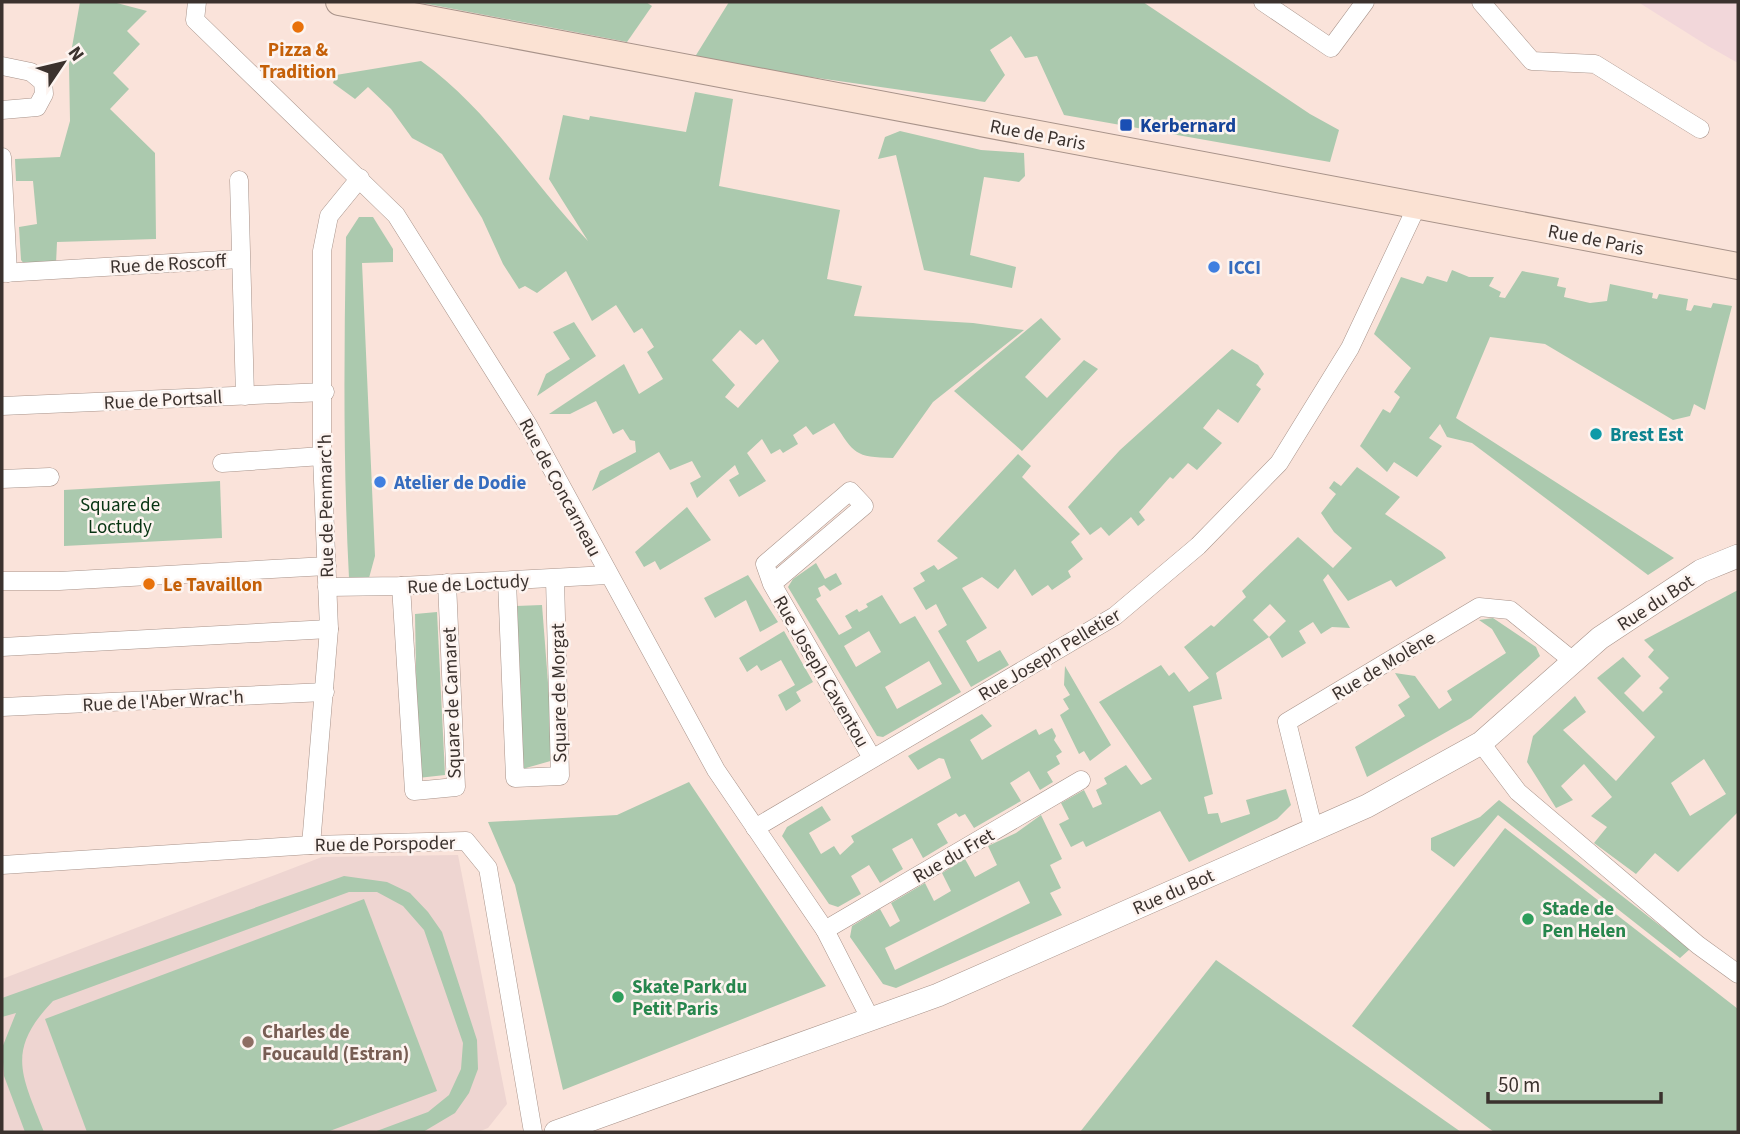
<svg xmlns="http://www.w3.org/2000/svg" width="1740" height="1134" font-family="'Source Sans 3',sans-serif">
<rect width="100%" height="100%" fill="#fae3da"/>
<!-- industrial -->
<polygon fill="#f2d7da" points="1638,2 1738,2 1738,63 1708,46"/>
<!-- education -->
<polygon fill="#eed5d1" points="458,855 507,1104 488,1128 478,1132 2,1132 2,979 322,857"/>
<!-- green -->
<g fill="#abc9ae" fill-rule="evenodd">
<polygon points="80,2 113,2 147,11 127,31 140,44 113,73 129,89 110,109 155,153 156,239 57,242 56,264 25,265 21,260 19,227 37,224 33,181 16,181 15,159 60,157 70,121 69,64"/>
<polygon points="417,2 646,2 652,6 627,42"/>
<polygon points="729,2 1143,2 1310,114 1339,130 1330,162 1064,115 1037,56 1025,58 1011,36 990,50 1005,75 985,102 693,60"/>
<path d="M421,61C490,110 530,181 588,241L549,179L563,115L589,120L590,116L686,132L695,92L733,99L719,186L840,210L827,279L862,286L854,316L973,323L1024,330L933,402L893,458C854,457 855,454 834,423L813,435L806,426L793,435L798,444L783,453L780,449L771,454L762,439L747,453L766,481L739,497L729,480L739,474L735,465L697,498L690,483L701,477L692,461L670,470L659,452L592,491L600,471L636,452L635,441L630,440L623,429L613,434L596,401L570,414H549L624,364L639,394L663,379L647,352L654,347L642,328L634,333L616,305L592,321L566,271L537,293L525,286L519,289L503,264L482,218L442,154L412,138L391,109L368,87L355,99L333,83L336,75ZM740,330L756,345L763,339L779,361L738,408L725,397L735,385L712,360Z"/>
<polygon points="900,131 981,150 1024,153 1025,176 1019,182 984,177 970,255 1016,267 1012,288 924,270 896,155 878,159 885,137"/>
<path d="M359,217H373L393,249V262L362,263L375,556L369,578H349C343,464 344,351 346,237Z"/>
<polygon points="1452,270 1469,277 1494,277 1489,286 1501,292 1499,297 1505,298 1522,271 1559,278 1557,286 1566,288 1564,297 1590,303 1607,301 1610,284 1653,293 1652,298 1657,299 1659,294 1688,299 1686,310 1691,311 1694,305 1711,308 1713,303 1732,306 1705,410 1694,404 1690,416 1673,420 1545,344 1490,337 1456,418 1674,558 1648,575 1472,443 1447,437 1440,424 1429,438 1442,446 1417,477 1394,462 1387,472 1360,446 1383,409 1390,413 1400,397 1394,392 1411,368 1374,334 1401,277 1423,284 1427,276 1447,282"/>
<polygon points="1041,318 1061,339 1025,377 1047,398 1084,360 1098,369 1022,451 954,391"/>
<polygon points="574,322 596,356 537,396 546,374 570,359 553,332"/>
<polygon points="1232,349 1258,365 1264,374 1256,385 1261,389 1238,423 1218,409 1203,428 1222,443 1197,470 1188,463 1173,479 1170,477 1139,512 1145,520 1138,526 1131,517 1109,536 1101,527 1090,535 1068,507 1120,450"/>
<polygon points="1018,454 1031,466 1022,477 1080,534 1071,542 1083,559 1068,571 1071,577 1052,590 1048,585 1032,596 1015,569 998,589 982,577 962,588 987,628 966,641 978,662 1000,650 1009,665 971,687 938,631 947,625 936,604 926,610 913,588 925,581 920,573 934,565 938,570 958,558 937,541"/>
<path d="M1357,467L1400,497L1385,514L1442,552L1446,558L1396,587L1391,580L1348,601L1328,574L1323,580L1350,628L1332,627L1321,634L1313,622L1299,631L1306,643L1282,658L1269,637L1216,673L1222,699L1193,706L1213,794L1204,797L1208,814L1218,813L1221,823L1250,814L1246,800L1286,789L1291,805L1277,819L1189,862L1160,811L1086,847L1083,841L1071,847L1059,824L1069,819L1061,803L1084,790L1093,808L1102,804L1096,790L1107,784L1104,778L1126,765L1141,785L1152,779L1099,702L1161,665L1169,676L1174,672L1189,692L1209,678L1184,647L1211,625L1214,627L1246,597L1242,591L1298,537L1333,568L1352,548L1334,532L1321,513L1336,494L1329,488L1334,481L1341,486ZM1270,604L1286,621L1269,637L1253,620Z"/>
<polygon points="220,481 222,538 64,546 64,490"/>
<polygon points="687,507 711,540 660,570 655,561 644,567 635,552"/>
<path d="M816,563L825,579L836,573L842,584L830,591L824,585L818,588L821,596L816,599L839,635L852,628L845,616L857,609L859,612L868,607L866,604L882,595L900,624L915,616L961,692L883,737L877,736L788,587L793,579ZM869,631L881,652L856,667L844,646ZM929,661L942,684L897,709L885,687Z"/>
<polygon points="748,575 778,622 760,632 746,600 715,618 704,598"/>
<path d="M1738,590V812L1678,872L1655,853L1636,874L1594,843L1607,827L1591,816L1612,797L1584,764L1561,786L1573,800L1556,808L1527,762L1533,736L1575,696L1586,712L1563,730L1616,781L1655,737L1597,678L1623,657L1641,676L1624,693L1643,712L1663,692L1659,688L1669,678L1648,657L1654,650L1644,640ZM1704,759L1726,794L1690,816L1671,783Z"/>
<polygon points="542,605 554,760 519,770 516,606"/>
<polygon points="437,612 445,775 418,778 415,614"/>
<polygon points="1493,618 1536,647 1540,656 1471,718 1367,777 1355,747 1405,716 1398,705 1410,697 1395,673 1415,676 1439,709 1452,700 1447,691 1506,653 1492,629 1479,620"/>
<polygon points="784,631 813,682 796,692 801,701 786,711 778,695 795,685 781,660 761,671 757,665 747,672 739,658"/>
<polygon points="1065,666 1111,745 1090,761 1084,751 1079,754 1060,715 1069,709 1063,699 1070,695 1064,685"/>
<polygon points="982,714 992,726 970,740 982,760 1036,729 1039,735 1052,728 1056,736 1054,740 1062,752 1056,756 1060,764 1047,772 1053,782 1040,790 1029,771 1010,783 1021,801 974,828 965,814 959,817 956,813 937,824 948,843 923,858 912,838 892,849 903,869 880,883 869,865 851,876 861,894 838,907 829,904 782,836 787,827 822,806 831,820 809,833 821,854 834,846 840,855 854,842 851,836 951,778 944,759 939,758 918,770 908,756"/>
<polygon points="689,782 826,986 563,1090 515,885 488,822 617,815"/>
<polygon points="1499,800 1690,949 1680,958 1498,815 1454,867 1431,850 1431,838 1480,817"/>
<path d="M1041,815L1062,859L1050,865L1061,888L1050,893L1062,915L896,988L883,984L850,937L852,926L880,909L890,927L900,921L891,903L925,883L934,901L951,891L942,873L965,859L975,877L997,865L988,846L1016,833ZM1019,881L1030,903L895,970L885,948Z"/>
<polygon points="1505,828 1738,1009 1738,1132 1494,1132 1352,1026"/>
<path d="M344,876L387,882L410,893L428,912L442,932L477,1040L478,1069L469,1093L455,1113L423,1132H374L428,1112L449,1095L461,1069L463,1043L424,930L403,906L377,892H349L53,1001C5,1051 22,1075 44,1132H25L4,1076L2,1048L16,1013L2,1017V998Z"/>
<polygon points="364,899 437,1091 327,1132 87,1132 45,1019"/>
<polygon points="1216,960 1461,1132 1080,1132"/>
</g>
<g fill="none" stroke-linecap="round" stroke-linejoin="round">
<defs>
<g id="minor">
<polyline points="197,2 195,20 396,215 528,425 716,770 825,930 871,1020"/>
<polyline points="1263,2 1331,48 1365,2"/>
<polyline points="1481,2 1532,61 1595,64 1700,129"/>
<polyline points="2,66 31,72 43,82 44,94 37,107 2,110"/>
<polyline points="2,157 8,273"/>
<polyline points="239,180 245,396"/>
<polyline points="2,273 240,259"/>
<polyline points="2,406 325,392"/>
<polyline points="222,463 322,456"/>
<polyline points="2,479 50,477"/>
<polyline points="2,581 59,581 327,566"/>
<polyline points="507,581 515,778 560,776 555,579"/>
<polyline points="772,584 864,506 850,491 765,564 772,584 872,758"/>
<polyline points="401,586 414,791 456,787 447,583"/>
<polyline points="327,587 401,586 608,575"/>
<polyline points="2,647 329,629"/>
<polyline points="2,707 325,692"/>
<polyline points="1481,743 1518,792 1698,945 1738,974"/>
<polyline points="755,828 1115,616 1198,546 1279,463 1350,348 1417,206"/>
<polyline points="1314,831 1287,722 1479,607 1510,610 1573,661"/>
<polyline points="311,845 329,629 322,456 322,251 329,216 360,178"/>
<polyline points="2,865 311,845 466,841 488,868 533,1132"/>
<polyline points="825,930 1081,780"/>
</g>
<polyline id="tertiary" points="556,1132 938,995 1367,806 1481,743 1600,638 1701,571 1738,556"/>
<polyline id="secondary" points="339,2 1738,266"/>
</defs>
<!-- minor casing -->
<use href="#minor" stroke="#a8938a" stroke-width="19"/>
<!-- tertiary casing -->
<use href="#tertiary" stroke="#a8938a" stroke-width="24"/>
<!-- secondary casing -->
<use href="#secondary" stroke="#a8938a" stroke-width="28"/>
<!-- minor -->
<use href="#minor" stroke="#fff" stroke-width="18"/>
<!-- tertiary -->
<use href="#tertiary" stroke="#fff" stroke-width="23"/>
<!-- secondary -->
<use href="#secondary" stroke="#fbe2d3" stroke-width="26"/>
</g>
<!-- markers -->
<g fill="#e8710a" stroke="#fdf4f0" stroke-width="2.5">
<circle cx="298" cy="27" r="7"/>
<circle cx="149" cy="584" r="7"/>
</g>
<rect fill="#1a4fb4" stroke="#fdf4f0" stroke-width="2.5" x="1119" y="118" width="14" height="14" rx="3.5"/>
<g fill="#3f7fe0" stroke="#fdf4f0" stroke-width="2.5">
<circle cx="1214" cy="267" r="7"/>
<circle cx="380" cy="482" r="7"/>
</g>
<circle fill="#0f9aa8" stroke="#fdf4f0" stroke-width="2.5" cx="1596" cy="434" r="7"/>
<g fill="#2e9e5b" stroke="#fdf4f0" stroke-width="2.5">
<circle cx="1528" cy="919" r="7"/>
<circle cx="618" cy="997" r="7"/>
</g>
<circle fill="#8d6e63" stroke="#fdf4f0" stroke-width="2.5" cx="248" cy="1042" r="7"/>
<g text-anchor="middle" stroke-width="5" stroke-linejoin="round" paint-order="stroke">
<!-- food labels -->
<g font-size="19" font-weight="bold" fill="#c56008" stroke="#fdf4f0">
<text x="298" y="56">Pizza &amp;<tspan x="298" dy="22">Tradition</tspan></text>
<text x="163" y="591" text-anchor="start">Le Tavaillon</text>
</g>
<!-- transit labels -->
<g font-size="19" font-weight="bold" fill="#164399" stroke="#fdf4f0" text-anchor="start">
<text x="1140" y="132">Kerbernard</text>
</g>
<!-- street labels -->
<g font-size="19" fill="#3b322e" stroke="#fdf4f0">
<text transform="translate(1038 134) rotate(11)" y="7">Rue de Paris</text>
<text transform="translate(1596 239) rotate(11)" y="7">Rue de Paris</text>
<text transform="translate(168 263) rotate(-3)" y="7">Rue de Roscoff</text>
<text transform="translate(163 399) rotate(-3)" y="7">Rue de Portsall</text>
<text transform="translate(561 487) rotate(62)" y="7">Rue de Concarneau</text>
<text transform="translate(325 506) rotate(-91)" y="7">Rue de Penmarc'h</text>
<text transform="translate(468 583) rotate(-3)" y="7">Rue de Loctudy</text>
<text transform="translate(1655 602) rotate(-33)" y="7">Rue du Bot</text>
<text transform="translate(1049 654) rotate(-31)" y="7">Rue Joseph Pelletier</text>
<text transform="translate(1383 665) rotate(-31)" y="7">Rue de Molène</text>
<text transform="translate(822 671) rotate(60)" y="7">Rue Joseph Caventou</text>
<text transform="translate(558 693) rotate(-91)" y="7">Square de Morgat</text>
<text transform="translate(163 700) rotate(-3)" y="7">Rue de l'Aber Wrac'h</text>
<text transform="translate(451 703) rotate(-92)" y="7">Square de Camaret</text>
<text transform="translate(385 843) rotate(-1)" y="7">Rue de Porspoder</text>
<text transform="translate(953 855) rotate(-30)" y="7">Rue du Fret</text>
<text transform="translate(1173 891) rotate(-24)" y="7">Rue du Bot</text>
</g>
<!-- shop labels -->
<g font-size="19" font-weight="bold" fill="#366cbe" stroke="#fdf4f0" text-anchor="start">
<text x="1228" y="274">ICCI</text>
<text x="394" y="489">Atelier de Dodie</text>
</g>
<!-- culture labels -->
<g font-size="19" font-weight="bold" fill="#0d838f" stroke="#fdf4f0" text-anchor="start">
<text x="1610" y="441">Brest Est</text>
</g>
<!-- park labels -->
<g font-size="19" fill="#073412" stroke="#fdf4f0">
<text x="120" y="511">Square de<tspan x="120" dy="22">Loctudy</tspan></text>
</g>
<!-- leisure labels -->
<g font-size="19" font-weight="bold" fill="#27864d" stroke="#fdf4f0" text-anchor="start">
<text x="1542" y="915">Stade de<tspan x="1542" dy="22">Pen Helen</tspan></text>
<text x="632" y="993">Skate Park du<tspan x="632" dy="22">Petit Paris</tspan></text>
</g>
<!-- education labels -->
<g font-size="19" font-weight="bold" fill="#785e54" stroke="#fdf4f0" text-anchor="start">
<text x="262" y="1038">Charles de<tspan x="262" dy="22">Foucauld (Estran)</tspan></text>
</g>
</g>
<!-- border -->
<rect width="1740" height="1134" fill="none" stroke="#3b322e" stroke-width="7"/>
<!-- north arrow -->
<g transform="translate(63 63) rotate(55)" stroke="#fdf4f0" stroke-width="5" paint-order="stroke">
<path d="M0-5L12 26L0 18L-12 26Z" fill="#3b322e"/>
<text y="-10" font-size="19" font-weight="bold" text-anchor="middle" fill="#3b322e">N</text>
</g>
<!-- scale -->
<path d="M1488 1092v10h173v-10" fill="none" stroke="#3b322e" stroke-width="3.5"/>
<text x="1498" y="1092" font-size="21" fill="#3b322e" stroke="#fdf4f0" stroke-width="5" paint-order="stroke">50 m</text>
</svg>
